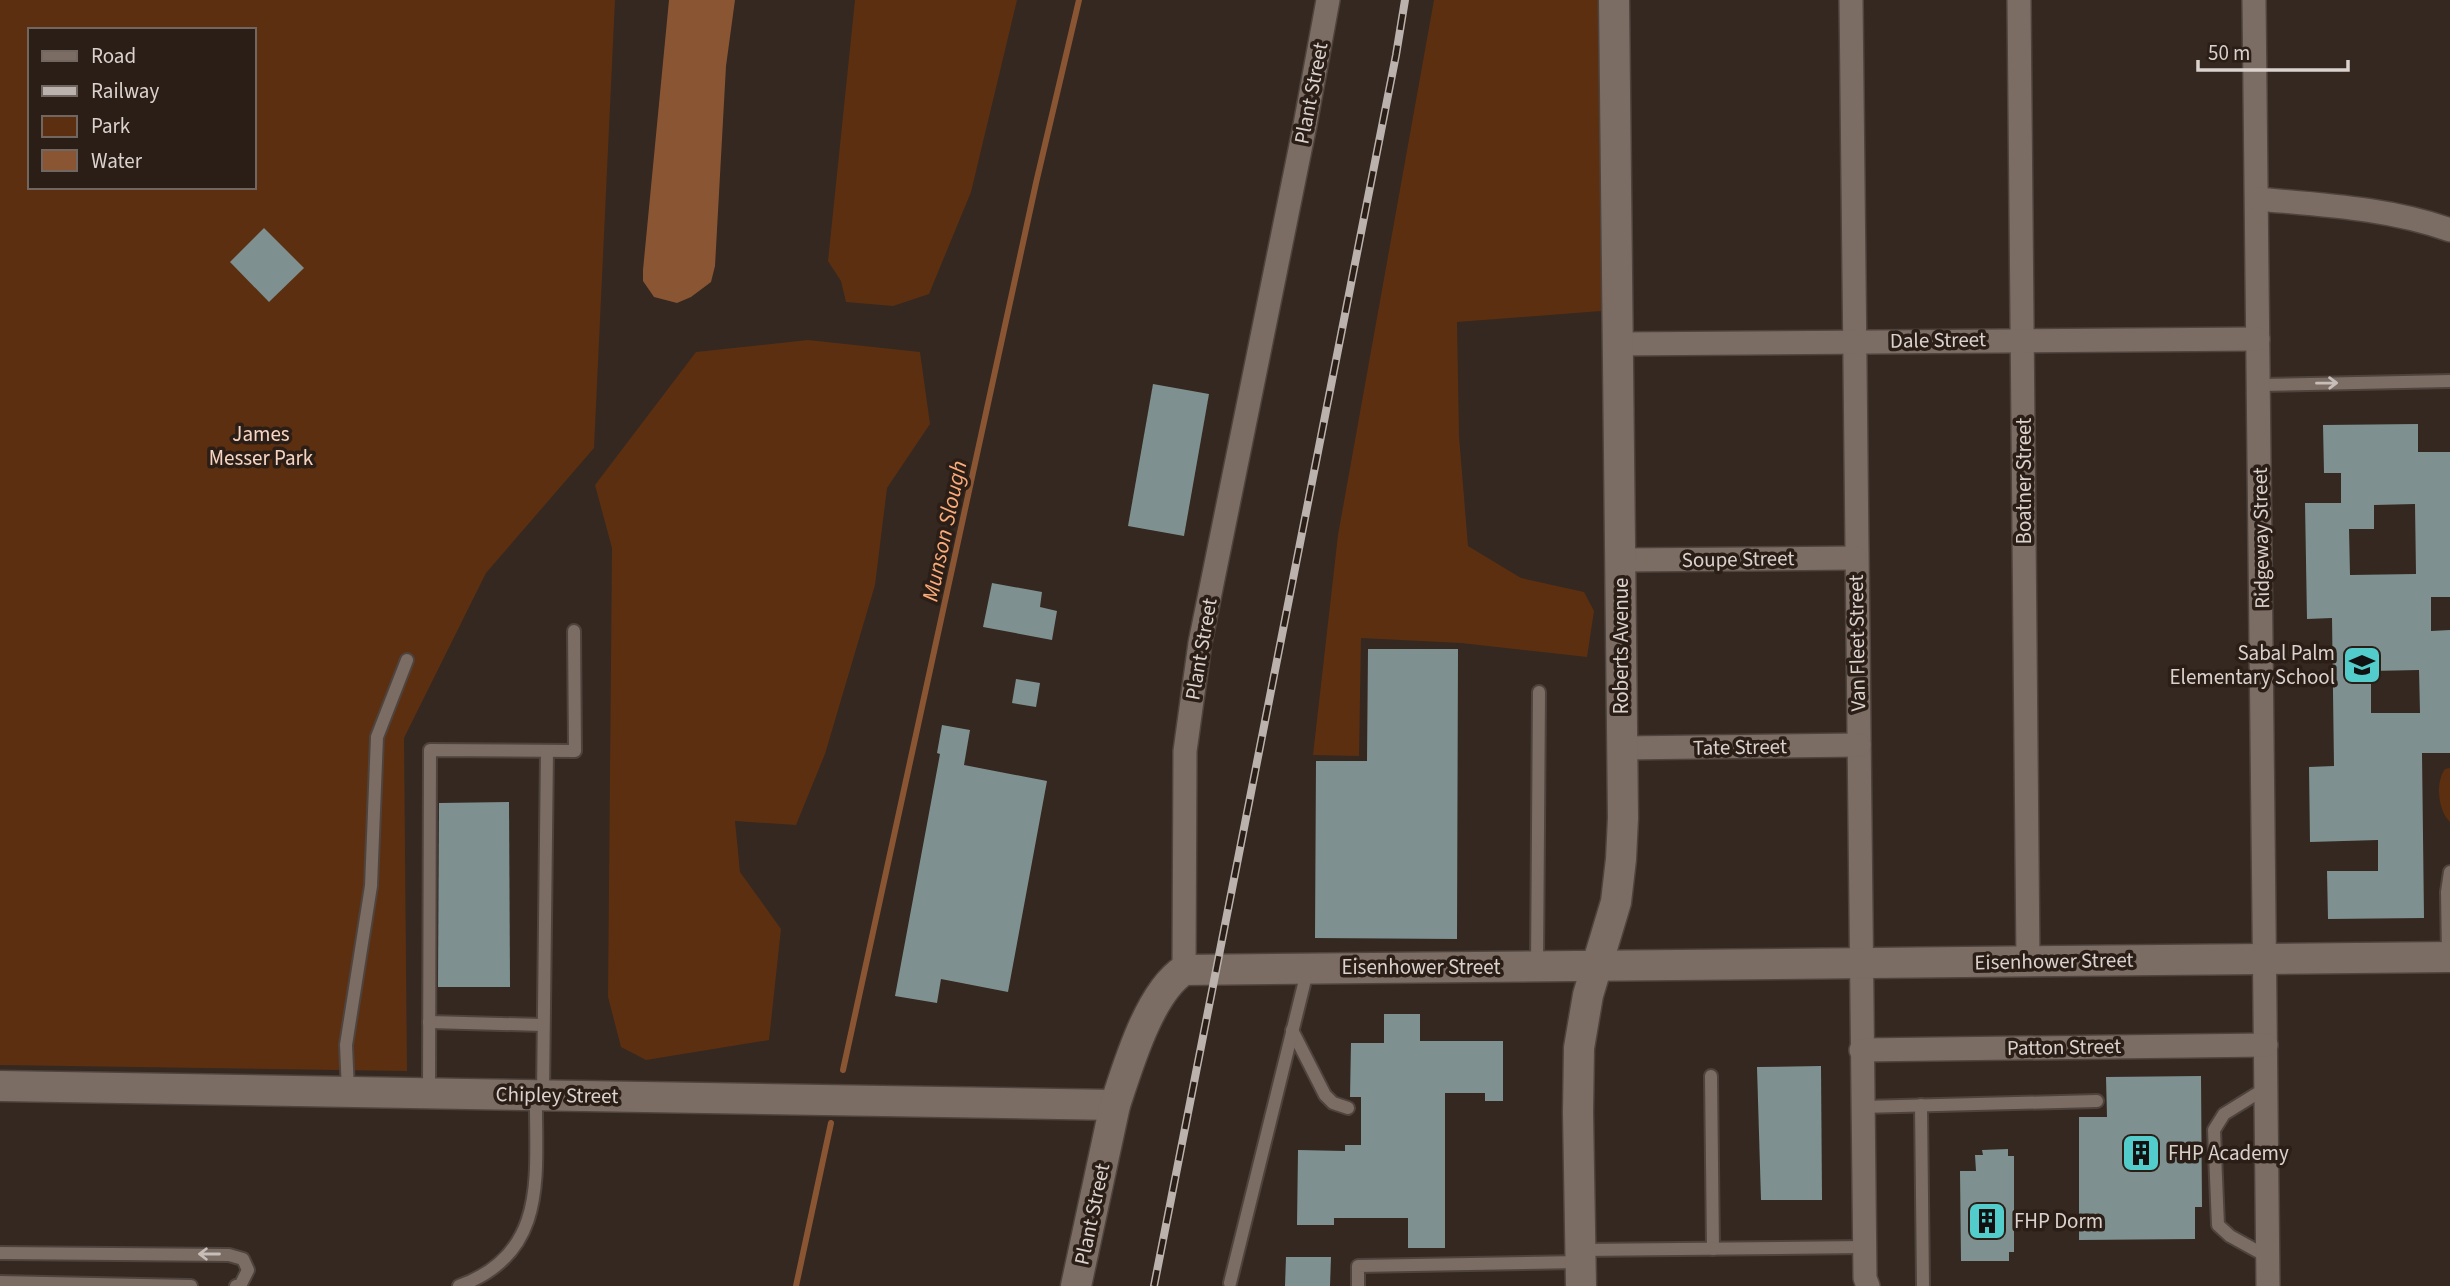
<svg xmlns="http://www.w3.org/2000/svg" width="2450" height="1286" font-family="'Source Sans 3',sans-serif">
<rect width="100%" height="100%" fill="#342821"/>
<!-- green -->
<g fill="#5c2f10" fill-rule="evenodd">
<path d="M0,0H615L594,448L486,573L404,738L407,1071L0,1065ZM30,30H254V187H30Z"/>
<polygon points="855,0 1017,0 971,192 929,294 893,306 846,302 841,281 828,261"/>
<polygon points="1434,0 1605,0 1604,199 1601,311 1457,322 1459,436 1468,546 1521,578 1584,592 1594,611 1587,657 1461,643 1361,638 1359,756 1313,755 1338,535"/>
<polygon points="808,340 920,352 930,424 887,488 875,585 825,754 796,825 735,821 740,872 781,929 769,1040 646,1060 621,1047 608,997 612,548 595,485 696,352"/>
<path d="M2450,768V822C2438,811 2435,782 2445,769Z"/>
</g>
<!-- water -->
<polygon fill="#8a5533" points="669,0 735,0 726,66 715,266 711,282 691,297 677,303 654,297 643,281 643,270"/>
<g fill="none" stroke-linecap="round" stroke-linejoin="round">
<!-- stream -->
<g stroke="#8a5533" stroke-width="6">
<polyline points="843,1070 1036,183 1079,0"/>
<polyline points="796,1286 831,1123"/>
</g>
</g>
<!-- building -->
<g fill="#7e9190" fill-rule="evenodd">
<polygon points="264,228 304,268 269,302 230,262"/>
<polygon points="1153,384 1209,394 1184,536 1128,526"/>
<path d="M2418,424V452H2450V597H2431V631L2450,630V753H2422L2424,918L2328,919L2327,871H2378V840L2310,842L2309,767L2334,766L2332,618L2307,619L2305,503H2341V473H2324L2323,425ZM2415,504L2416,574L2350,575L2349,529H2374V505ZM2419,670L2420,713H2371V671Z"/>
<polygon points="992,583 1042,592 1040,607 1057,611 1052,640 983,627"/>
<polygon points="1368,649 1458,649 1457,939 1315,938 1316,761 1367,761"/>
<polygon points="1016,679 1040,683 1036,707 1012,703"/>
<polygon points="942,725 970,730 964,765 1047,781 1008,992 941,979 937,1003 895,996 940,754 937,753"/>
<polygon points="509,802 510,987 438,987 439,803"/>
<polygon points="1384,1014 1420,1014 1420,1041 1503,1041 1503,1101 1485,1101 1485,1093 1445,1093 1445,1248 1408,1248 1408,1218 1334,1218 1334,1225 1297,1225 1298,1150 1345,1151 1345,1145 1361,1145 1361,1097 1350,1097 1351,1043 1384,1043"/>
<polygon points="1821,1066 1822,1200 1761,1200 1757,1067"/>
<polygon points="2201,1076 2202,1207 2195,1207 2195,1239 2079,1240 2079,1117 2107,1117 2106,1077"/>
<polygon points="2008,1149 2008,1156 2014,1156 2014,1252 2009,1252 2009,1261 1961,1261 1960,1171 1976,1171 1975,1155 1983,1155 1982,1150"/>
<polygon points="1286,1257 1331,1257 1330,1286 1285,1286"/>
</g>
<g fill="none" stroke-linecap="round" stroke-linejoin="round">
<defs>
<g id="service">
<polyline points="2259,385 2450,381"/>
<polyline points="2448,957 2447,892 2450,872"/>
<polyline points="1537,967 1539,692"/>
<polyline points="429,1022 543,1025"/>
<polyline points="1292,1030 1325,1095 1333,1103 1348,1108"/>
<polyline points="1711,1076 1713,1249"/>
<polyline points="2266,1088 2224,1114 2214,1130 2218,1225 2230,1236 2268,1257"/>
<polyline points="348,1091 346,1045 371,886 377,737 407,660"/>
<polyline points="429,1093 430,750 575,751 574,631"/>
<polyline points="543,1094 547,751"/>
<polyline points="1921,1105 1923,1286"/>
<polyline points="1862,1107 2097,1101"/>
<polyline points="1580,1250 1864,1247"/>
<polyline points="0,1253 229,1255 243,1259 248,1270 241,1284 236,1286"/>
<polyline points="0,1282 191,1286"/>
<polyline points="1230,1283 1308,968"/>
<path d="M459,1286C550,1253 535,1173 536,1095"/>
<polyline points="1358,1286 1358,1266 1580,1262"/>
</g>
<g id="minor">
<polyline points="1851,0 1865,1278 1868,1286"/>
<polyline points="2019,0 2028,962"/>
<polyline points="2254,0 2268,1286"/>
<path d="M2257,199C2322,205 2389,208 2450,230"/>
<polyline points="1618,344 2258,339"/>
<polyline points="1620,560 1855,558"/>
<polyline points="1622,748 1859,745"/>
<polyline points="1184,970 1185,751 1200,643 1305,125 1328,0"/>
<polyline points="1861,1050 2266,1045"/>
</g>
<g id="tertiary">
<polyline points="0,1086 1115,1105"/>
<path d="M1076,1286L1115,1105C1128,1066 1149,993 1184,970L2450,957"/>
<polyline points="1581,1286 1578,1112 1579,1048 1588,995 1616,902 1621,859 1623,818 1614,0"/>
</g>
</defs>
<!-- service casing -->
<use href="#service" stroke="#4e433d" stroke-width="16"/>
<!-- minor casing -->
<use href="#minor" stroke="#4e433d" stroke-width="26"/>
<!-- tertiary casing -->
<use href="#tertiary" stroke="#4e433d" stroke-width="33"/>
<!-- service -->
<use href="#service" stroke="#7b6c64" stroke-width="12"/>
<!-- minor -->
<use href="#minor" stroke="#7b6c64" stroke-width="23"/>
<!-- tertiary -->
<use href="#tertiary" stroke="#7b6c64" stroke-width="30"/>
<defs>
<polyline id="rail" points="1154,1286 1396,55 1405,0"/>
</defs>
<!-- rail casing -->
<use href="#rail" stroke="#bbb2ad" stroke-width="8"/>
<!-- rail -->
<use href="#rail" stroke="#2a1e17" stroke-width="5" stroke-dasharray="16" stroke-linecap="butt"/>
</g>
<!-- one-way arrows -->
<defs><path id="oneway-shaft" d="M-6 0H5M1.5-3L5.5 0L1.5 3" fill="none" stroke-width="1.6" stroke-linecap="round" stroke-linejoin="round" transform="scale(1.75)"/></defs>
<g stroke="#c8beb9">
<use href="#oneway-shaft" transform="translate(2327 383) rotate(-1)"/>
<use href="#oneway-shaft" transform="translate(209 1254) rotate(-180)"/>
</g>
<!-- icons -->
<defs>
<symbol id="school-square" viewBox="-11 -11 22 22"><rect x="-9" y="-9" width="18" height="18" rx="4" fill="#52cdcc" stroke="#2a1e17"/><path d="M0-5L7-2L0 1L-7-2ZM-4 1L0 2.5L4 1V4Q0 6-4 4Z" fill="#111"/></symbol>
<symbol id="building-square" viewBox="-11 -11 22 22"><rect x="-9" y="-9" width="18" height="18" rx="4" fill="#52cdcc" stroke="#2a1e17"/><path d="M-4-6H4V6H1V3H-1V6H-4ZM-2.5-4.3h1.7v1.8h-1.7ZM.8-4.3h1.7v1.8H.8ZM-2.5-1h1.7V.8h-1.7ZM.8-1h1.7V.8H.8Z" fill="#111"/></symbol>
</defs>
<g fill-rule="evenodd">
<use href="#school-square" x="2340" y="643" width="44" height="44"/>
<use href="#building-square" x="2119" y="1131" width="44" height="44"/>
<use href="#building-square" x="1965" y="1199" width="44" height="44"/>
</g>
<g text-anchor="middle" stroke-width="7" stroke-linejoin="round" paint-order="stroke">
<!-- street labels -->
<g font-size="21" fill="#dbd2ce" stroke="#2a1e17">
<text transform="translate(1311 93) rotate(-79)" y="7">Plant Street</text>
<text transform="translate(1938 340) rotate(-1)" y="7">Dale Street</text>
<text transform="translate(2024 481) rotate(-90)" y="7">Boatner Street</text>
<text transform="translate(2261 538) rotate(-91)" y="7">Ridgeway Street</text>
<text transform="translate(1738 559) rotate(-1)" y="7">Soupe Street</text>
<text transform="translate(1857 643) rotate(-91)" y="7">Van Fleet Street</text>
<text transform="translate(1621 646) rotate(-90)" y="7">Roberts Avenue</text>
<text transform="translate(1201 649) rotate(-80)" y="7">Plant Street</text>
<text transform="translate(1740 747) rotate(-1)" y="7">Tate Street</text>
<text transform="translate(2054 961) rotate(-1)" y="7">Eisenhower Street</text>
<text x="1421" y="974">Eisenhower Street</text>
<text transform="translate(2064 1047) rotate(-1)" y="7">Patton Street</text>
<text transform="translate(557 1095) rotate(1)" y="7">Chipley Street</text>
<text transform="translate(1092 1214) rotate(-78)" y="7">Plant Street</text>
</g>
<!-- park labels -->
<g font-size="21" fill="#f7d5c2" stroke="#2a1e17">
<text x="261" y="441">James<tspan x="261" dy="24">Messer Park</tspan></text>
</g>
<!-- poi labels -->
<g font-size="21" fill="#dbd2ce" stroke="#2a1e17" text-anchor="start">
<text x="2335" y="660" text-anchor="end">Sabal Palm<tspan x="2335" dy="24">Elementary School</tspan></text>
<text x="2168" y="1160">FHP Academy</text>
<text x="2014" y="1228">FHP Dorm</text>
</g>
<!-- water labels -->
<g font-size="23" font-style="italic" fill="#fcab7a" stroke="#2a1e17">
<text transform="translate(944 531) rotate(-78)" y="8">Munson Slough</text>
</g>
</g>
<!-- legend -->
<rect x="28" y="28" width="228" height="161" fill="#2a1e17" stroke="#716660" stroke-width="2"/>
<rect x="42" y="51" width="35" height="10" fill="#7b6c64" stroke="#716660" stroke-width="2"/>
<text x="91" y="63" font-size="21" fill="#dbd2ce">Road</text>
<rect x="42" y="86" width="35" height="10" fill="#bbb2ad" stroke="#716660" stroke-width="2"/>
<text x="91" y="98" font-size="21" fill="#dbd2ce">Railway</text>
<rect x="42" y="116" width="35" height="21" fill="#5c2f10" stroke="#716660" stroke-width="2"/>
<text x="91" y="133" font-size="21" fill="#dbd2ce">Park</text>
<rect x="42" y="150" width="35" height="21" fill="#8a5533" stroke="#716660" stroke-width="2"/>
<text x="91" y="168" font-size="21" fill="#dbd2ce">Water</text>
<!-- scale -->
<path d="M2198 60v10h150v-10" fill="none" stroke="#dbd2ce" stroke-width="3.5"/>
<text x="2208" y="60" font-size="21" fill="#dbd2ce" stroke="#2a1e17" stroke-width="5" paint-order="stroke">50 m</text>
</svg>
